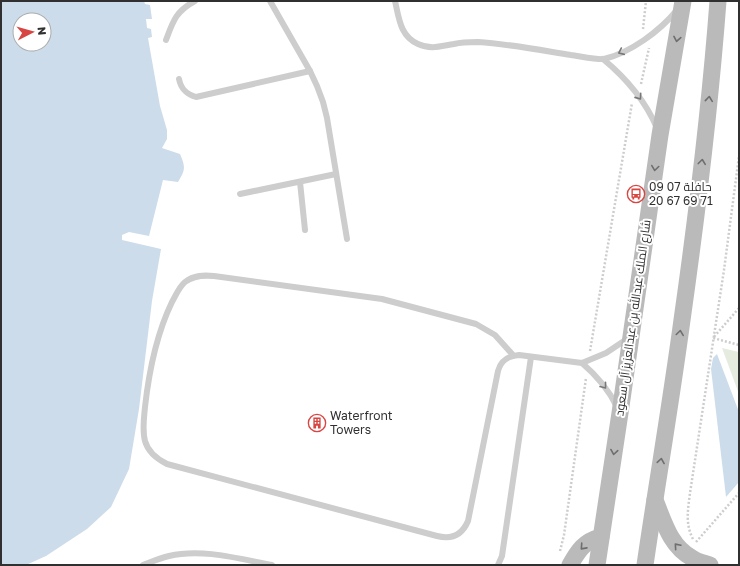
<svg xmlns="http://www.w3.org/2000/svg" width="740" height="566" font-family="'Golos Text',Cairo,sans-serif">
<rect width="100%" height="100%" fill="#fff"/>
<!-- green -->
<polygon fill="#e5ecdf" points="722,348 739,352 739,394"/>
<!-- water -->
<g fill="#cddcea" fill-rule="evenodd">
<path d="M1,1H144L145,4L150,5L152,19H146L147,28L151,29L152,37L148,38L160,106L167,130V139L162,148L180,154C186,168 185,170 178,182L163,180L149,236L129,232L122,235V240L161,249L152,301L139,409L129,469L111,507L87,529L46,556L26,565H1ZM20,20H44V44H20Z"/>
<polygon points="717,354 739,412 739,482 726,497 711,369 713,358"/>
</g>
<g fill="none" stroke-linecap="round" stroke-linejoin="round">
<!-- path -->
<g stroke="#cdcdcd" stroke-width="2.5" stroke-dasharray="2 2" stroke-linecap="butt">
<polyline points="643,29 646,1"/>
<polyline points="641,84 649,48"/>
<polyline points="739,308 713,338 739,345"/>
<polyline points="590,351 632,103"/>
<path d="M693,539C685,524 688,509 690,493L724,270L739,156"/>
<polyline points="696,542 739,493"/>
<polyline points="560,551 564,535 586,378"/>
</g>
<!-- service -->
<g stroke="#cdcdcd" stroke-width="6">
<polyline points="270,1 310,71 317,86 323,102 327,118 347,239"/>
<path d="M395,1C399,18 400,36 418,44C431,50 441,46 454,44C462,42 470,42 478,42C509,44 540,50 571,55C579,56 598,60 604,59C630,53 660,31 677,10"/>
<path d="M166,40C173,21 176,11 195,1"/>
<path d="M603,59C626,78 645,100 657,128"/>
<path d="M179,79C181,89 186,94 196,97L310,71"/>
<polyline points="300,182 305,230"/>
<polyline points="240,194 336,174"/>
<path d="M513,355L495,335L476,324L382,299L214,276C204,275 194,275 185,282C179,287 176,295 172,302C156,335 149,371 145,407C144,418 142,430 145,441C148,452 157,459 167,464L437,536C452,540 462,535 468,521L498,371C501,360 508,356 519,355L582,363L606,353L627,339"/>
<path d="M582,363C596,375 609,390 617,407"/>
<path d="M143,565C151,562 160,558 169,556C202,548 240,559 272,565"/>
<polyline points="498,565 502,556 503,549 531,357"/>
</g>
<!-- secondary -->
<g stroke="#bababa" stroke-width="17">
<path d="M655,500C664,522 670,546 692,558C697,562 704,563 710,565"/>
<path d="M570,565C578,551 584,541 601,537"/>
<polyline points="597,565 620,413 660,135 683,1"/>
<path d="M645,565C657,483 671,402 682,320C697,214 710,108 718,1"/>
</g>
</g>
<!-- one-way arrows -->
<defs><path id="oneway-chevron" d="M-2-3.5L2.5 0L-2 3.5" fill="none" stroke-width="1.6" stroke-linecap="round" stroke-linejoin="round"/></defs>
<g stroke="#6e6e6e">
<use href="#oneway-chevron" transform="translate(677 39) rotate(100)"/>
<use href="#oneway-chevron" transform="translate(709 99) rotate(-84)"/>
<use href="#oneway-chevron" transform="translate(702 162) rotate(-83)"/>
<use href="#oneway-chevron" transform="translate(655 168) rotate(98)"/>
<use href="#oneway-chevron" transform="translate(680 333) rotate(-82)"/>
<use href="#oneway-chevron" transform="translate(614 452) rotate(99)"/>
<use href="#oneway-chevron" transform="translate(661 461) rotate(-81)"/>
<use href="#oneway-chevron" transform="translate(677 546) rotate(-131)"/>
<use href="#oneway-chevron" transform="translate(583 547) rotate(132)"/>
</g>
<g stroke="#777">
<use href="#oneway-chevron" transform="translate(621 52) rotate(156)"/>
<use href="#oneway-chevron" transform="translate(639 97) rotate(55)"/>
<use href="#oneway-chevron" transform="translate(604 386) rotate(52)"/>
</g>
<!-- icons -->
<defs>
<symbol id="bus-ring" viewBox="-11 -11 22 22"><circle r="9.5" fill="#fff" stroke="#d74642" stroke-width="1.5"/><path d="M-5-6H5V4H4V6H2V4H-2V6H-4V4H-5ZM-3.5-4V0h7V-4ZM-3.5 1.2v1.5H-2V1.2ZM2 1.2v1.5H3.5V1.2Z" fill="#d74642"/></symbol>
<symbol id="building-ring" viewBox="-11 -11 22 22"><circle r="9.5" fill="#fff" stroke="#d74642" stroke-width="1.5"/><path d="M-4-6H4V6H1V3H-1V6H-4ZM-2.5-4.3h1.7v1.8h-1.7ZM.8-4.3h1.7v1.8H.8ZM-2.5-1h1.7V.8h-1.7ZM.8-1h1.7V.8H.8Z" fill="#d74642"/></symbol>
</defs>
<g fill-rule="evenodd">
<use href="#bus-ring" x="626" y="184" width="20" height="20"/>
<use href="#building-ring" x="307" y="413" width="20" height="20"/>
</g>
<g text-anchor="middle" stroke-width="4" stroke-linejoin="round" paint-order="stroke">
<!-- poi labels -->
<g font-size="12" fill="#303030" stroke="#fff" text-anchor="start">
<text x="649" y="191">حافلة 07 09<tspan x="649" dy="14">20 67 69 71</tspan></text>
<text x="330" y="420">Waterfront<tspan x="330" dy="14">Towers</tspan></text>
</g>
<!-- street labels -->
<g font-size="12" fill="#303030" stroke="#fff">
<text transform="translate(633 318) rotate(-82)" y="4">شارع الملك عبدالله بن عبدالعزيز آل سعود</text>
</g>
</g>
<!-- border -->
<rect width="740" height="566" fill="none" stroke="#303030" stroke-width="4"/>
<!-- north arrow -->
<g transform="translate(32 32) rotate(84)"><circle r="19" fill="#ffffff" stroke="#acacac"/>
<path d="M0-3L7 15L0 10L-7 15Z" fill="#d74642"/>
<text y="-6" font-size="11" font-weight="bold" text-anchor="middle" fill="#303030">N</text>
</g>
</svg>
